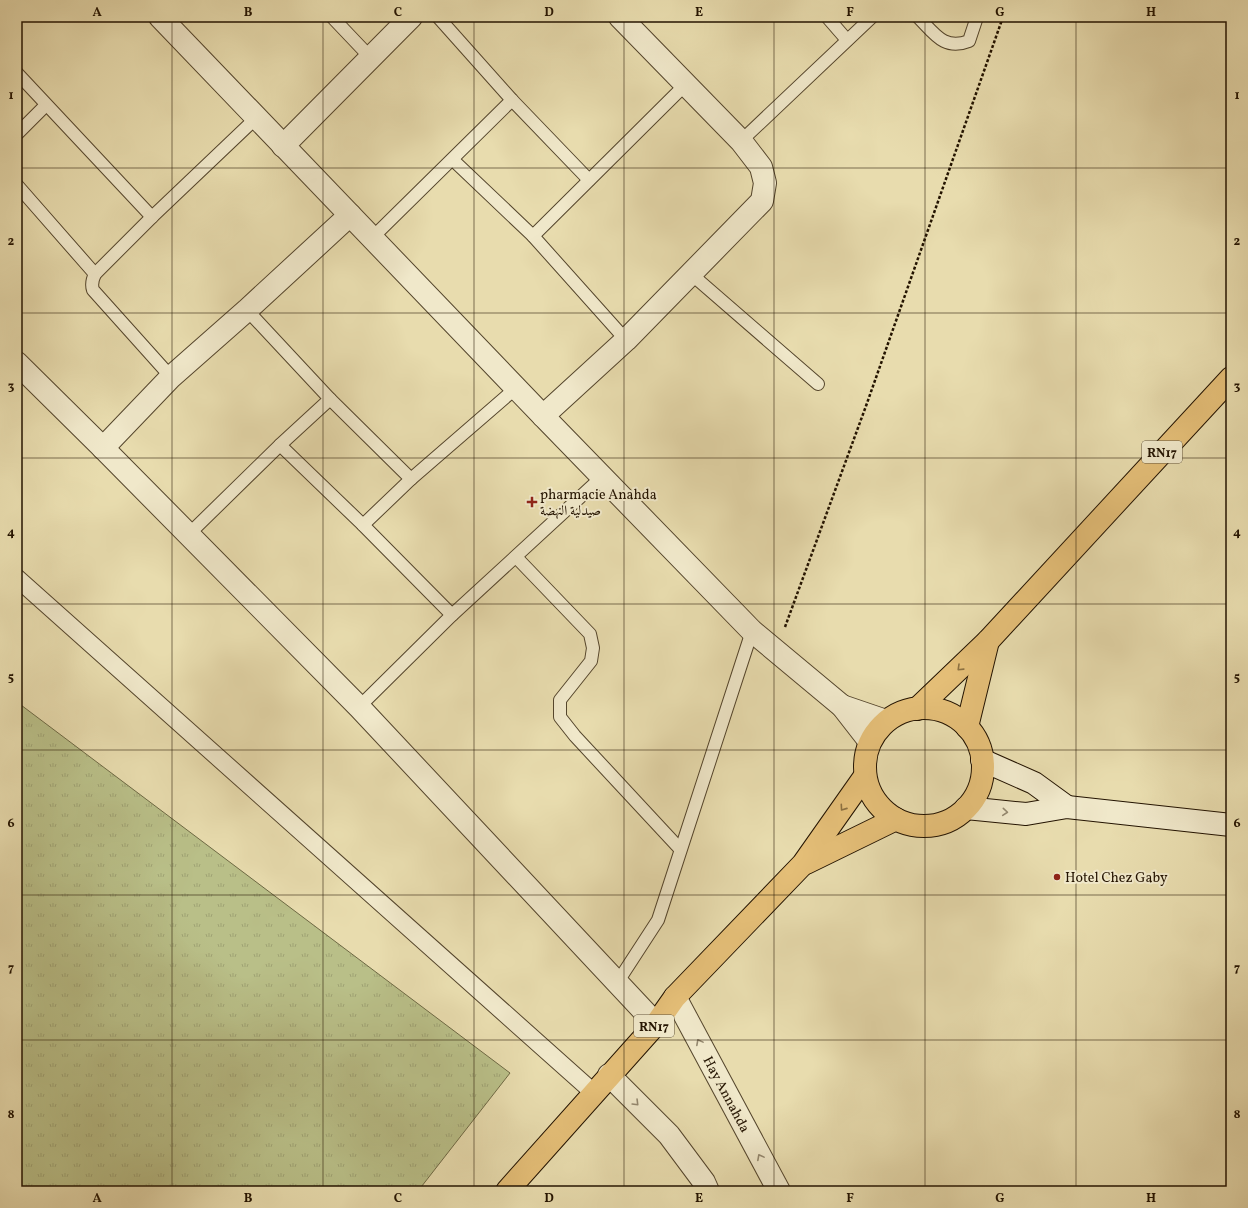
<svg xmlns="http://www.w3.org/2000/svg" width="1248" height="1208" font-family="Vollkorn,Amiri,serif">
<defs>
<pattern id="park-tufts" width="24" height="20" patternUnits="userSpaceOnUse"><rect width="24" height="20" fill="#b9bf88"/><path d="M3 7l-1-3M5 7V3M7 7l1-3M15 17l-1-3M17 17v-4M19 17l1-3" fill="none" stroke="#9fa374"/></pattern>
</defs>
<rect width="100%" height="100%" fill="#e8dcae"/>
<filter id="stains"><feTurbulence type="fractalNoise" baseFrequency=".005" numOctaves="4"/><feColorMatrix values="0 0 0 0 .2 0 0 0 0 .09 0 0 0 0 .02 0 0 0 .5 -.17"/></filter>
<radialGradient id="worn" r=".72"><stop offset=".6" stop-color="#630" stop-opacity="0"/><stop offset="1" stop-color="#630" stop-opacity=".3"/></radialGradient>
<!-- park -->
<polygon fill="url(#park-tufts)" stroke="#6e6944" points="17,702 510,1073 418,1191 17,1191"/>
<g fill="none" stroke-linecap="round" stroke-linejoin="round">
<defs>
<g id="service">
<polyline points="332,17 370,57"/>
<polyline points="438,17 512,100 589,180"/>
<polyline points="827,17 847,40"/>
<path d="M918,17C934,33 944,51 969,41L977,17"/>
<polyline points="17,73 152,217"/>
<polyline points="17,134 46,105"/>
<polyline points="741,141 872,17"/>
<polyline points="453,160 533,236 626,340"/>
<polyline points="17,185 95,274"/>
<polyline points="533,236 686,84"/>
<polyline points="372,238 512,100"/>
<polyline points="690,273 818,384"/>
<polyline points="247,310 330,399 411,479"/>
<path d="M171,377L93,290C91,284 92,280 95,274L152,217L256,118"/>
<polyline points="280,445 363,525 452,615"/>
<polyline points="363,525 411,479 516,388"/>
<polyline points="188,535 280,445 330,399"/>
<polyline points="516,557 590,634 593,648 591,661 560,700 560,717 575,736 680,849"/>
<polyline points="359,707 452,615 602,477"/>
<polyline points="617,983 658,920 752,631"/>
</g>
<polyline id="pedestrian" points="17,578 594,1093"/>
<g id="minor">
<polyline points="160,17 543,416 752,631 842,706 870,742"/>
<polyline points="283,146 411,17"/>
<polyline points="17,363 103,448 359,707 656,1024"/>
<polyline points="543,416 626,340 762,201 765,183 761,167 741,141 620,17"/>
<polyline points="103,448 171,377 247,310 350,215"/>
<polyline points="842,706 886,721"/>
<polyline points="675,997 779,1191"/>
<polyline points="609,1075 669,1135 704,1182 708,1191"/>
</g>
<g id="secondary">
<polyline points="982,760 1034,783 1067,807"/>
<polyline points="966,808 1026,814 1067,807 1231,825"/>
</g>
<g id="primary">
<circle cx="924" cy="767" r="59"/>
<polyline points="917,709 988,641 1231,378"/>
<polyline points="967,727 988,641"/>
<polyline points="806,863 896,819"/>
<polyline points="507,1191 656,1024 675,997 803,864 865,776"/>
</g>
</defs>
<!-- service casing -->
<use href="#service" stroke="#54452c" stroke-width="14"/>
<!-- pedestrian casing -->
<use href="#pedestrian" stroke="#54452c" stroke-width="19"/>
<!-- minor casing -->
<use href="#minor" stroke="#54452c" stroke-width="24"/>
<!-- secondary casing -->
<use href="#secondary" stroke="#231300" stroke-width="24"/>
<!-- primary casing -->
<use href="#primary" stroke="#231300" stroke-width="24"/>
<!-- path -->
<polyline stroke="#231300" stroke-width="2.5" stroke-dasharray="3 2" stroke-linecap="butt" points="785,627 866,406 1003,17"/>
<!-- service -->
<use href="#service" stroke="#f0e8ca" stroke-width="12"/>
<!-- pedestrian -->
<use href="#pedestrian" stroke="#f0e8ca" stroke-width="17"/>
<!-- minor -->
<use href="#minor" stroke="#f0e8ca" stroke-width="22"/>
<!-- secondary -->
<use href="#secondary" stroke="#f0e8ca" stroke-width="22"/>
<!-- primary -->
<use href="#primary" stroke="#e4be77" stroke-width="22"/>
</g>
<!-- one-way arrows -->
<defs><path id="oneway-chevron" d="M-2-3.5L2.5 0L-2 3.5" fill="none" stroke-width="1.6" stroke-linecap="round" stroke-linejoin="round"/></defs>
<g stroke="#8d7141">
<use href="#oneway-chevron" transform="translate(960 668) rotate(136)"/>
<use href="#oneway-chevron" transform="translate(843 808) rotate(125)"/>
</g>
<g stroke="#94886f">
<use href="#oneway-chevron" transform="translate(1005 812) rotate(5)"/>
<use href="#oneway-chevron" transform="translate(699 1042) rotate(-118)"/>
<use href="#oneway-chevron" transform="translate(636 1103) rotate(45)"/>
<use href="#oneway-chevron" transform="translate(760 1157) rotate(-118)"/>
</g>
<!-- grid -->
<path fill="none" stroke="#231300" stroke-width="1" stroke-opacity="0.55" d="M172,17V1191M323,17V1191M474,17V1191M624,17V1191M774,17V1191M925,17V1191M1076,17V1191M17,168H1231M17,313H1231M17,458H1231M17,604H1231M17,750H1231M17,895H1231M17,1040H1231"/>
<!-- markers -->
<g fill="#8f2418" stroke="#f0e8ca" stroke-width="1.5">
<path d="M530 496h4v4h4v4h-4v4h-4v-4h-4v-4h4z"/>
<circle cx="1057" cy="877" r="4"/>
</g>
<g text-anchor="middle" stroke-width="4" stroke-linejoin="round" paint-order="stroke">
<!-- shield labels -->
<g fill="#f0e8ca" stroke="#60533d" stroke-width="1">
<rect x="1142" y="441" width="40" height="22" rx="3"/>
<rect x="634" y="1015" width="40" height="22" rx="3"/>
</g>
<g font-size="13" font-weight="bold" fill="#231300">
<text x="1162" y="457">RN17</text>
<text x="654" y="1031">RN17</text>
</g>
<!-- poi labels -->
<g font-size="14" fill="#231300" stroke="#f0e8ca" text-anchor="start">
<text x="540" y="499">pharmacie Anahda<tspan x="540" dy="16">صيدلية النهضة</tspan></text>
<text x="1065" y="882">Hotel Chez Gaby</text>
</g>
<!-- street labels -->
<g font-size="14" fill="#231300" stroke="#f0e8ca">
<text transform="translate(727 1094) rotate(62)" y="5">Hay Annahda</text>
</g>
</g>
<!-- margin -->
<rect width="1248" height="1208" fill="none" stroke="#e8dcae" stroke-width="44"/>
<rect x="22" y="22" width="1204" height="1164" fill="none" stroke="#231300" stroke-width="1.5"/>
<g font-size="13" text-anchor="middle" font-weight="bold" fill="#231300">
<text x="97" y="16">A</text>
<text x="248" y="16">B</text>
<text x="398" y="16">C</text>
<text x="549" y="16">D</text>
<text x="699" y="16">E</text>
<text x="850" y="16">F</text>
<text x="1000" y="16">G</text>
<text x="1151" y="16">H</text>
<text x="11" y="99">1</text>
<text x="1237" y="99">1</text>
<text x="11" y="245">2</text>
<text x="1237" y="245">2</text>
<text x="11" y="390">3</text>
<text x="1237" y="390">3</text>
<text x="11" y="536">4</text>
<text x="1237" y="536">4</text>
<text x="11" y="681">5</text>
<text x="1237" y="681">5</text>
<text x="11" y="827">6</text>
<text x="1237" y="827">6</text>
<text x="11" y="972">7</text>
<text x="1237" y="972">7</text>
<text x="11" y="1118">8</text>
<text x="1237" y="1118">8</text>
<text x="97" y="1202">A</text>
<text x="248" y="1202">B</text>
<text x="398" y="1202">C</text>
<text x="549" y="1202">D</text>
<text x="699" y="1202">E</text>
<text x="850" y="1202">F</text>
<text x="1000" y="1202">G</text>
<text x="1151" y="1202">H</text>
</g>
<rect width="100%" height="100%" filter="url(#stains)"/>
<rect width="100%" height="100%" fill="url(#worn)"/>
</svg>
